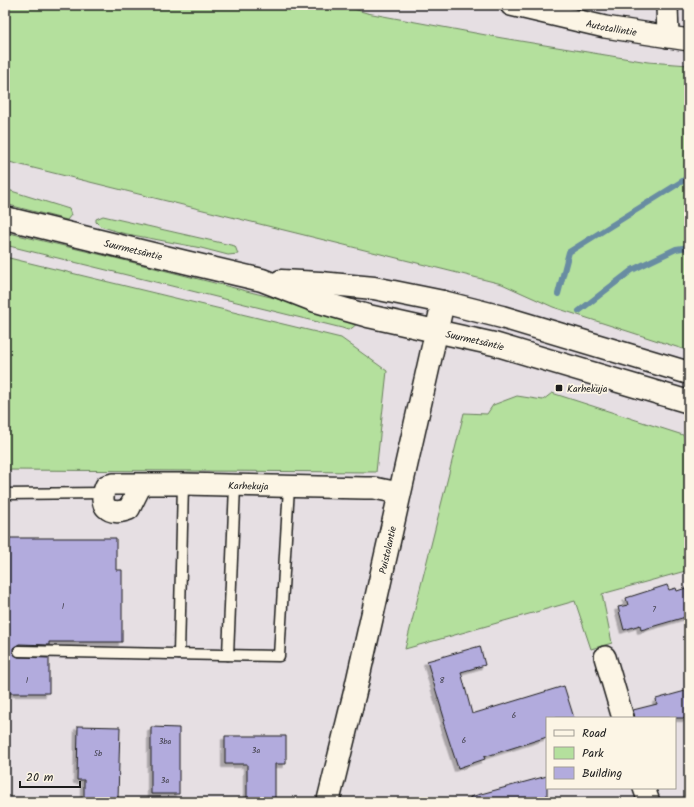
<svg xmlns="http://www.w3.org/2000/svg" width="694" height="807" font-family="Kalam,sans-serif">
<defs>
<filter id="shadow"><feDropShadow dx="-3.5" dy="3.5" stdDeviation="0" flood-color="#0004"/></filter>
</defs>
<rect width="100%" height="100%" fill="#e6dfe3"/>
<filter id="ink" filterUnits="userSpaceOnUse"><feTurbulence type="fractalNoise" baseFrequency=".025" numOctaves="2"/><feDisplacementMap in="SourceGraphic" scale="8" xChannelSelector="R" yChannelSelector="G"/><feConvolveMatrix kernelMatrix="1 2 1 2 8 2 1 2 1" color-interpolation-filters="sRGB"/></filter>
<g filter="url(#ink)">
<!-- green -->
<g fill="#b4e09d" stroke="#687e5c">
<polygon points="5,5 340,5 367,13 502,38 648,62 689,65 689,351 553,307 502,284 5,161"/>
<polygon points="5,189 69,209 71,215 67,220 5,204"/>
<polygon points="103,216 235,246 238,254 228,255 201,248 122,233 100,226 96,222 96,219"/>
<polygon points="5,232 115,258 306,306 358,323 352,328 348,330 342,328 5,245"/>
<polygon points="5,257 341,338 387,371 376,472 5,470"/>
<polygon points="552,393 689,437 689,570 602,594 612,643 591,649 575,601 405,649 464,413 487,414 493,405 517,396 543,400"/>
</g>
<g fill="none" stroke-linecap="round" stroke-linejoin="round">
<!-- stream -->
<g stroke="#688ca2" stroke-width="6">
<polyline points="558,294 569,252 689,177"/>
<polyline points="579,311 632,270 676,249 689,247"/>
</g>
</g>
<!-- building -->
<g fill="#b2abdd" stroke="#1c1c1c" filter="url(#shadow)">
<polygon points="5,538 116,538 116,570 122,570 122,642 49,642 49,645 19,644 13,648 13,651 14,654 18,657 49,658 49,693 5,693"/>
<polygon points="667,585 669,590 676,588 677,591 689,587 689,616 641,630 640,625 624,630 618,607 628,605 626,598"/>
<polygon points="480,646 485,665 461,672 472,714 564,686 574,718 547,718 547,737 484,757 485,759 458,768 443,722 445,721 427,661"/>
<polygon points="689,690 689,718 635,718 633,710 657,704 656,699"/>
<polygon points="78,726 120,727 118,799 84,799 84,780 77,780"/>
<polygon points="151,727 179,728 179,794 151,794"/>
<polygon points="225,736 286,736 286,764 275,764 275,802 247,802 247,764 225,764"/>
<polygon points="547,776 547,802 470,802 470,797"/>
</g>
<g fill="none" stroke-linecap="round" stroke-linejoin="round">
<defs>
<g id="lane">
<polyline points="5,494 103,493"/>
<polyline points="19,651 279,656 289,487"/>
<polyline points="179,654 183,484"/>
<polyline points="228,655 235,486"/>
</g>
<g id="street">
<path id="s1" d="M511,5L605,27L689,40"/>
<polyline points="667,5 668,37"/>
<path id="s2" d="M144,484L139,489L129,509C109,517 97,506 106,486L113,484H183L365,488H374L399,493"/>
<polyline points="605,657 623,718"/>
<polyline points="644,788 649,802"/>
</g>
<g id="secondary">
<path id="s3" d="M328,802L329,798L355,692L443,302"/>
</g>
<g id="primary">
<path id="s4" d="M5,218L185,262L262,280L316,301L368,316L494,344L689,402"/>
<polyline points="281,281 320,283 374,288 443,302 502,317 689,373"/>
</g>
</defs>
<!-- lane casing -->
<use href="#lane" stroke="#1c1c1c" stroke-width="13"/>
<!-- street casing -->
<use href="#street" stroke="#1c1c1c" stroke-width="24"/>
<!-- secondary casing -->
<use href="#secondary" stroke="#1c1c1c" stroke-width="25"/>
<!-- primary casing -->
<use href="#primary" stroke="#1c1c1c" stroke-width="25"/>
<!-- lane -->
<use href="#lane" stroke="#fcf5e5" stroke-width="10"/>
<!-- street -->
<use href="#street" stroke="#fcf5e5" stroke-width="21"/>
<!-- secondary -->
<use href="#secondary" stroke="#fcf5e5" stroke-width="22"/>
<!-- primary -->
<use href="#primary" stroke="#fcf5e5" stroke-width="22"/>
</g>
</g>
<!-- markers -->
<rect fill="#1c1c1c" stroke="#fcf5e5" stroke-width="1.5" x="555" y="384" width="8" height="8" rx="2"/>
<g text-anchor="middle" stroke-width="3.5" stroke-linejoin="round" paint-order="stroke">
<!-- number labels -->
<g font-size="8" fill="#42404c">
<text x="63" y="609">1</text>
<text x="654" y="612">7</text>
<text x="27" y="683">1</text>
<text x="442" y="683">8</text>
<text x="514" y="718">6</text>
<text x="464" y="743">6</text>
<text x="165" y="744">3ba</text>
<text x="256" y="753">3a</text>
<text x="98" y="756">5b</text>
<text x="165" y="783">3a</text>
</g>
<!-- street labels -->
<g font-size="10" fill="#1c1c1c" stroke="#fcf5e5">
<text dy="4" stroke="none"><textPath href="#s1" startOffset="103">Autotallintie</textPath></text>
<text dy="4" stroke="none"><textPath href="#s4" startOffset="132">Suurmetsäntie</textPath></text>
<text dy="4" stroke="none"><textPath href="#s4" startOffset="486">Suurmetsäntie</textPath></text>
<text dy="4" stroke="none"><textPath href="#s2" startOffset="219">Karhekuja</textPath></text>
<text dy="4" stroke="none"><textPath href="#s3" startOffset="259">Puistolantie</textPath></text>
</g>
<!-- poi labels -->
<g font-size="10" fill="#1c1c1c" stroke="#fcf5e5" text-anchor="start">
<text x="567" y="392">Karhekuja</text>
</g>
</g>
<!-- margin -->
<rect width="694" height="807" fill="none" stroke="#fcf5e5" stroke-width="20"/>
<rect x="10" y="10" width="674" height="787" fill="none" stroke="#1c1c1c" stroke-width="1.5" filter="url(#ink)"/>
<!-- legend -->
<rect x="546" y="717" width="130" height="72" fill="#fcf5e5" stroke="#a29e95"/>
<rect x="554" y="730" width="20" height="6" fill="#fcf5e5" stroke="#a29e95"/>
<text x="582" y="737" font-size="12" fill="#1c1c1c">Road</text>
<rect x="554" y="747" width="20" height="12" fill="#b4e09d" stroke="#a29e95"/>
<text x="582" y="757" font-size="12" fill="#1c1c1c">Park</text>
<rect x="554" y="767" width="20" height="12" fill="#b2abdd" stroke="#a29e95"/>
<text x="582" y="777" font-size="12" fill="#1c1c1c">Building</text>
<!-- scale -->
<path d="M20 781v6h60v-6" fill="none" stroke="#1c1c1c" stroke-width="2"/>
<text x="26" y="781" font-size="12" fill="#1c1c1c" stroke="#fcf5e5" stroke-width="3" paint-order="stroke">20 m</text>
</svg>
